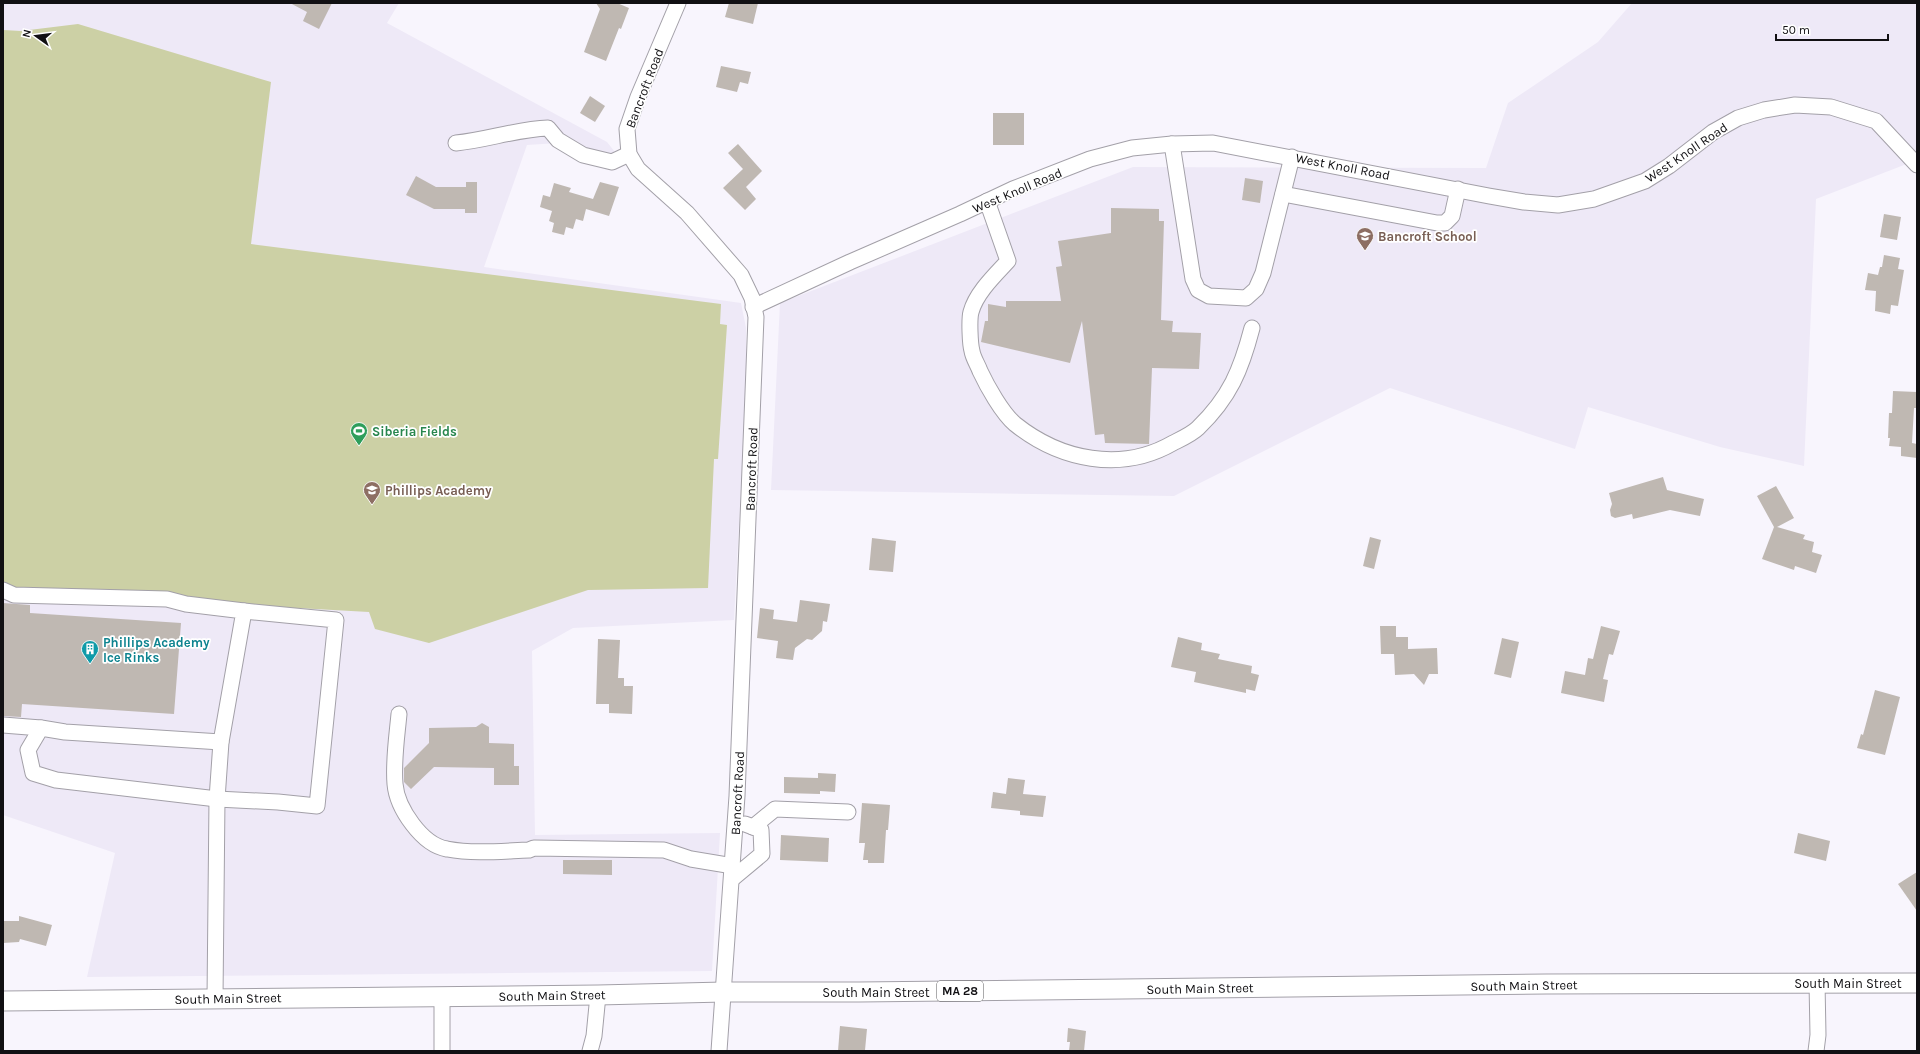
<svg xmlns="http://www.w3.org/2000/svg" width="1920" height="1054" font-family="Karla,sans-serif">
<rect width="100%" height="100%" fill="#f8f5fd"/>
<!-- built -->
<g fill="#eee9f7">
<polygon points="3,3 399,3 387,23 607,142 619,157 558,143 527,145 484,267 741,303 746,328 746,389 734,620 573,628 532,651 535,835 720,833 712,971 87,977 115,853 3,815"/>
<polygon points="1632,3 1917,3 1917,160 1816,199 1804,466 1720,447 1588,407 1575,449 1390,388 1174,496 771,490 780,303 1133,167 1486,168 1508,103 1598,42"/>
</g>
<!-- grass -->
<polygon fill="#ccd0a5" points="78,24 271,82 251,244 721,304 720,324 727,325 718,459 714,459 708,588 588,590 429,643 375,629 369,612 297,608 244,611 3,590 3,30 21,31"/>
<!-- building -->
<g fill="#bfb8b2">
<polygon points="290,3 332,3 319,29 303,21 307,12"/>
<polygon points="596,3 617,3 629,8 621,29 619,28 606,61 584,52 600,9"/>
<polygon points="729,3 758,3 753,24 725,17"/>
<polygon points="721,66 751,72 748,84 740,82 737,92 716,87"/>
<polygon points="590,96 605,106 595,122 580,113"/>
<rect x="993" y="113" width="31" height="32"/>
<polygon points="738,144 762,171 746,187 756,199 745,210 723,188 743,169 728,153"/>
<polygon points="416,176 436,187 466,187 466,182 477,182 477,213 465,213 465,209 434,209 406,195"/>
<polygon points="1245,178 1263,181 1260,203 1242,200"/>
<polygon points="600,182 619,187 609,216 586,209 583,221 576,219 573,229 566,227 564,235 552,232 554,223 549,221 552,211 540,207 543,195 550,197 554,183 571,188 569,192 593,199"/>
<polygon points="1111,208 1159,209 1159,221 1164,221 1161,320 1173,321 1172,332 1201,333 1199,369 1152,368 1149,444 1105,443 1104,434 1095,435 1082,321 1070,363 981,342 985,321 988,321 988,304 1006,307 1006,301 1061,301 1056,267 1062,266 1058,241 1111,233"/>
<polygon points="1884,214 1901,217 1897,240 1880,237"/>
<polygon points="1884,255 1900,258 1898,269 1904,270 1898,306 1891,305 1890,314 1875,311 1876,291 1865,290 1868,273 1878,275 1880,267 1882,267"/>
<polygon points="1893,391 1917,392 1917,408 1914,408 1912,443 1917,444 1917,458 1901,456 1901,447 1889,446 1890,438 1888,438 1889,413 1892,413"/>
<polygon points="1663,477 1667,490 1704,499 1700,516 1670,510 1633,519 1632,514 1615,518 1611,516 1610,510 1612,504 1609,493"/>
<polygon points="1776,486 1794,518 1777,527 1805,535 1803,539 1814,542 1812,552 1822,555 1816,573 1795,566 1794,570 1762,559 1774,527 1757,496"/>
<polygon points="1370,537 1381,540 1374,569 1363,566"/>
<polygon points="872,538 896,541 893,572 869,570"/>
<polygon points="800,600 830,604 827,622 823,621 822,631 812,640 807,639 795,648 793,660 776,658 778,641 757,638 760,608 774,610 773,619 797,622"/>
<polygon points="3,603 30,605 30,613 181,623 174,714 22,704 21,717 3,716"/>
<polygon points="1380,626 1396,626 1396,637 1408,637 1408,649 1437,648 1438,674 1429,674 1424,685 1414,674 1395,675 1394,654 1381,654"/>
<polygon points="1601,626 1620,631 1613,655 1609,654 1603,679 1608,680 1604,702 1561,693 1565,671 1585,675 1588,658 1593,659"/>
<polygon points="1178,637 1202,643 1201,650 1220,654 1218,659 1252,666 1251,673 1259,675 1255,691 1246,689 1246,693 1194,682 1196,672 1171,667"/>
<polygon points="1502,638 1519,642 1511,678 1494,674"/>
<polygon points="598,639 620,640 618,678 624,678 624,686 633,686 632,714 609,713 609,704 596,704"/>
<polygon points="1875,690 1900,697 1885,755 1857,748 1861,734 1863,735"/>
<polygon points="482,723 489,727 489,743 514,744 514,766 519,766 519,785 494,785 494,768 434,767 411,789 404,782 404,768 429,743 429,728 476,727"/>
<polygon points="818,773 836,774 835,792 820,791 820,794 784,793 784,777 818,778"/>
<polygon points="1008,778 1025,780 1023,794 1046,796 1043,817 1020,815 1020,811 991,808 993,792 1006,794"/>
<polygon points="862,803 890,805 888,830 886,830 884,863 868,863 868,860 863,860 865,843 859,843"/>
<polygon points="1798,833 1830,841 1826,861 1794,853"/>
<polygon points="781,835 829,838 828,862 780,860"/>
<polygon points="563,860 612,860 612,875 563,874"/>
<polygon points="1917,872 1917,911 1898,884"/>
<polygon points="19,916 52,925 46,946 20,939 19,942 3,943 3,921 19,921"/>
<polygon points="840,1026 867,1029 865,1050 838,1051"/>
<polygon points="1068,1028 1086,1031 1084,1051 1069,1051 1070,1042 1067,1042"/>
</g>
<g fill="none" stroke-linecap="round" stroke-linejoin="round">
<defs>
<g id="minor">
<polyline points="678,3 638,97 627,129 629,154 638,169 687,213 741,275 752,298 756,317 737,796 719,1051"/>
<path d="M456,143C487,140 517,129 548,128L558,140L583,155L612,162L629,154"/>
<polyline points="1172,144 1193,279 1198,290 1209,296 1246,298 1256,289 1263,273 1292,157"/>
<polyline points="1283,194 1437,223 1445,223 1452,216 1458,189"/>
<path d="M987,201L1008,261C995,275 976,293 971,312C969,319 970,344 972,351C973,358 978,365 980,371C987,386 1002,413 1015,424C1060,460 1121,473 1173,443C1181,439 1192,434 1198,428C1230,397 1241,370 1252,328"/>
<polyline points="753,307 850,262 960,214 1013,189 1090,159 1132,148 1172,144 1213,143 1489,196 1524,202 1558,205 1594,199 1645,181 1669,166 1713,132 1738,118 1764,110 1795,105 1831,107 1876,121 1917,165"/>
<polyline points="3,590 14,595 167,599 186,604 244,611 221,742 217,799 215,998"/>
<path d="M399,714C397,736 393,761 395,784C397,808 422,845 447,849C474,854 502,851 529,850L534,848L664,850L691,859L733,866"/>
<polyline points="3,725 41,728"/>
<polyline points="221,742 65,732 41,728 28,750 33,773 56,780 217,799 278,802 317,806 336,620 244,611"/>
<polyline points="753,827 775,809 848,812"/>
<polyline points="732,879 762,854 761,830 745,824"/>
<polyline points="442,996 442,1051"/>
<polyline points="590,1051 594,1036 598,995"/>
<polyline points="1816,1051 1818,1035 1817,982"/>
</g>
<polyline id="major" points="3,1001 598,995 724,992 859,992 1546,984 1917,983"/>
</defs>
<!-- minor casing -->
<use href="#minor" stroke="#a3a0a8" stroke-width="17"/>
<!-- major casing -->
<use href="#major" stroke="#a3a0a8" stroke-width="21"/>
<!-- minor -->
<use href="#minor" stroke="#fff" stroke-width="15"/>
<!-- major -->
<use href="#major" stroke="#fff" stroke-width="19"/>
</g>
<!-- icons -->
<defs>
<symbol id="school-pin" viewBox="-11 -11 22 30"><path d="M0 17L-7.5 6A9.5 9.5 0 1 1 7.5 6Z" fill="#8d6e63" stroke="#fff"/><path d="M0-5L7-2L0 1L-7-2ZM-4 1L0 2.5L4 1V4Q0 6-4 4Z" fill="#fff"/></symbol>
<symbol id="stadium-pin" viewBox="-11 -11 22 30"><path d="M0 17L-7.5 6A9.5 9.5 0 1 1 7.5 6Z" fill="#2e9e5b" stroke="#fff"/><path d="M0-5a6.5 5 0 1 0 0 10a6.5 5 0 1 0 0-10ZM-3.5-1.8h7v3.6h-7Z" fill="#fff"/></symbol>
<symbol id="building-pin" viewBox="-11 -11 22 30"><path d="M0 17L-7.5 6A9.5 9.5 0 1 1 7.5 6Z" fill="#0f9aa8" stroke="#fff"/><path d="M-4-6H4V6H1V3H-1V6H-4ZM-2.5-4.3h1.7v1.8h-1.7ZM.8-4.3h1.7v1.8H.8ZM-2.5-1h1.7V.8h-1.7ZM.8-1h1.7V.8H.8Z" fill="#fff"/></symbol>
</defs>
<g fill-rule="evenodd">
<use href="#school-pin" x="1355" y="226" width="20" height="27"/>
<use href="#stadium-pin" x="349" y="421" width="20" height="27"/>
<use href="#school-pin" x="362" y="480" width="20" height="27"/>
<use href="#building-pin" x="80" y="639" width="20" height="27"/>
</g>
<g text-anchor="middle" stroke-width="3.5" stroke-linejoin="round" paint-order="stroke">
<!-- shield labels -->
<rect fill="#fff" stroke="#58585a" stroke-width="1" x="937" y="981" width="46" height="20" rx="3"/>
<g font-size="12" font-weight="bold" fill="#111013">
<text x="960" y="995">MA 28</text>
</g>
<!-- street labels -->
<g font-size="13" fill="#111013" stroke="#fff">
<text transform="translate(644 88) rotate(-69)" y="5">Bancroft Road</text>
<text transform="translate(1686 152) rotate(-34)" y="5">West Knoll Road</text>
<text transform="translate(1343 166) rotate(11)" y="5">West Knoll Road</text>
<text transform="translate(1017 190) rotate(-23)" y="5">West Knoll Road</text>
<text transform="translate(751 469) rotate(-88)" y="5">Bancroft Road</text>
<text transform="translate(737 793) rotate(-87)" y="5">Bancroft Road</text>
<text x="1848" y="988">South Main Street</text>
<text transform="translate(1524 985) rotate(-1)" y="5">South Main Street</text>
<text transform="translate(1200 988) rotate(-1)" y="5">South Main Street</text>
<text x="876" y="997">South Main Street</text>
<text transform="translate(552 995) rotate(-1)" y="5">South Main Street</text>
<text transform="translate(228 998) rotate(-1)" y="5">South Main Street</text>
</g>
<!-- education labels -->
<g font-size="13" font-weight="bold" fill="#785e54" stroke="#fff" text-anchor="start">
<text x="1378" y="241">Bancroft School</text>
<text x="385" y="495">Phillips Academy</text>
</g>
<!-- leisure labels -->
<g font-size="13" font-weight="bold" fill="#27864d" stroke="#fff" text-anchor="start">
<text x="372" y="436">Siberia Fields</text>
</g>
<!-- culture labels -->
<g font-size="13" font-weight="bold" fill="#0d838f" stroke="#fff" text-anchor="start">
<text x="103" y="647">Phillips Academy<tspan x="103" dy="15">Ice Rinks</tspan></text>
</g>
</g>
<!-- border -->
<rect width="1920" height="1054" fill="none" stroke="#111013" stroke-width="8"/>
<!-- north arrow -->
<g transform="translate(36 36) rotate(284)" stroke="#ffffff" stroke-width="3" paint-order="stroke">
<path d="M0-3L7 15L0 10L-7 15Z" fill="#111013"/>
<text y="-6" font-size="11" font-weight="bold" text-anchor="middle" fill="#111013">N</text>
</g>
<!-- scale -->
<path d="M1776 34v6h112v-6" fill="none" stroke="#111013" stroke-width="2"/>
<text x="1782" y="34" font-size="12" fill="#111013" stroke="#ffffff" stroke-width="3" paint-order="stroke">50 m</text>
</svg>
